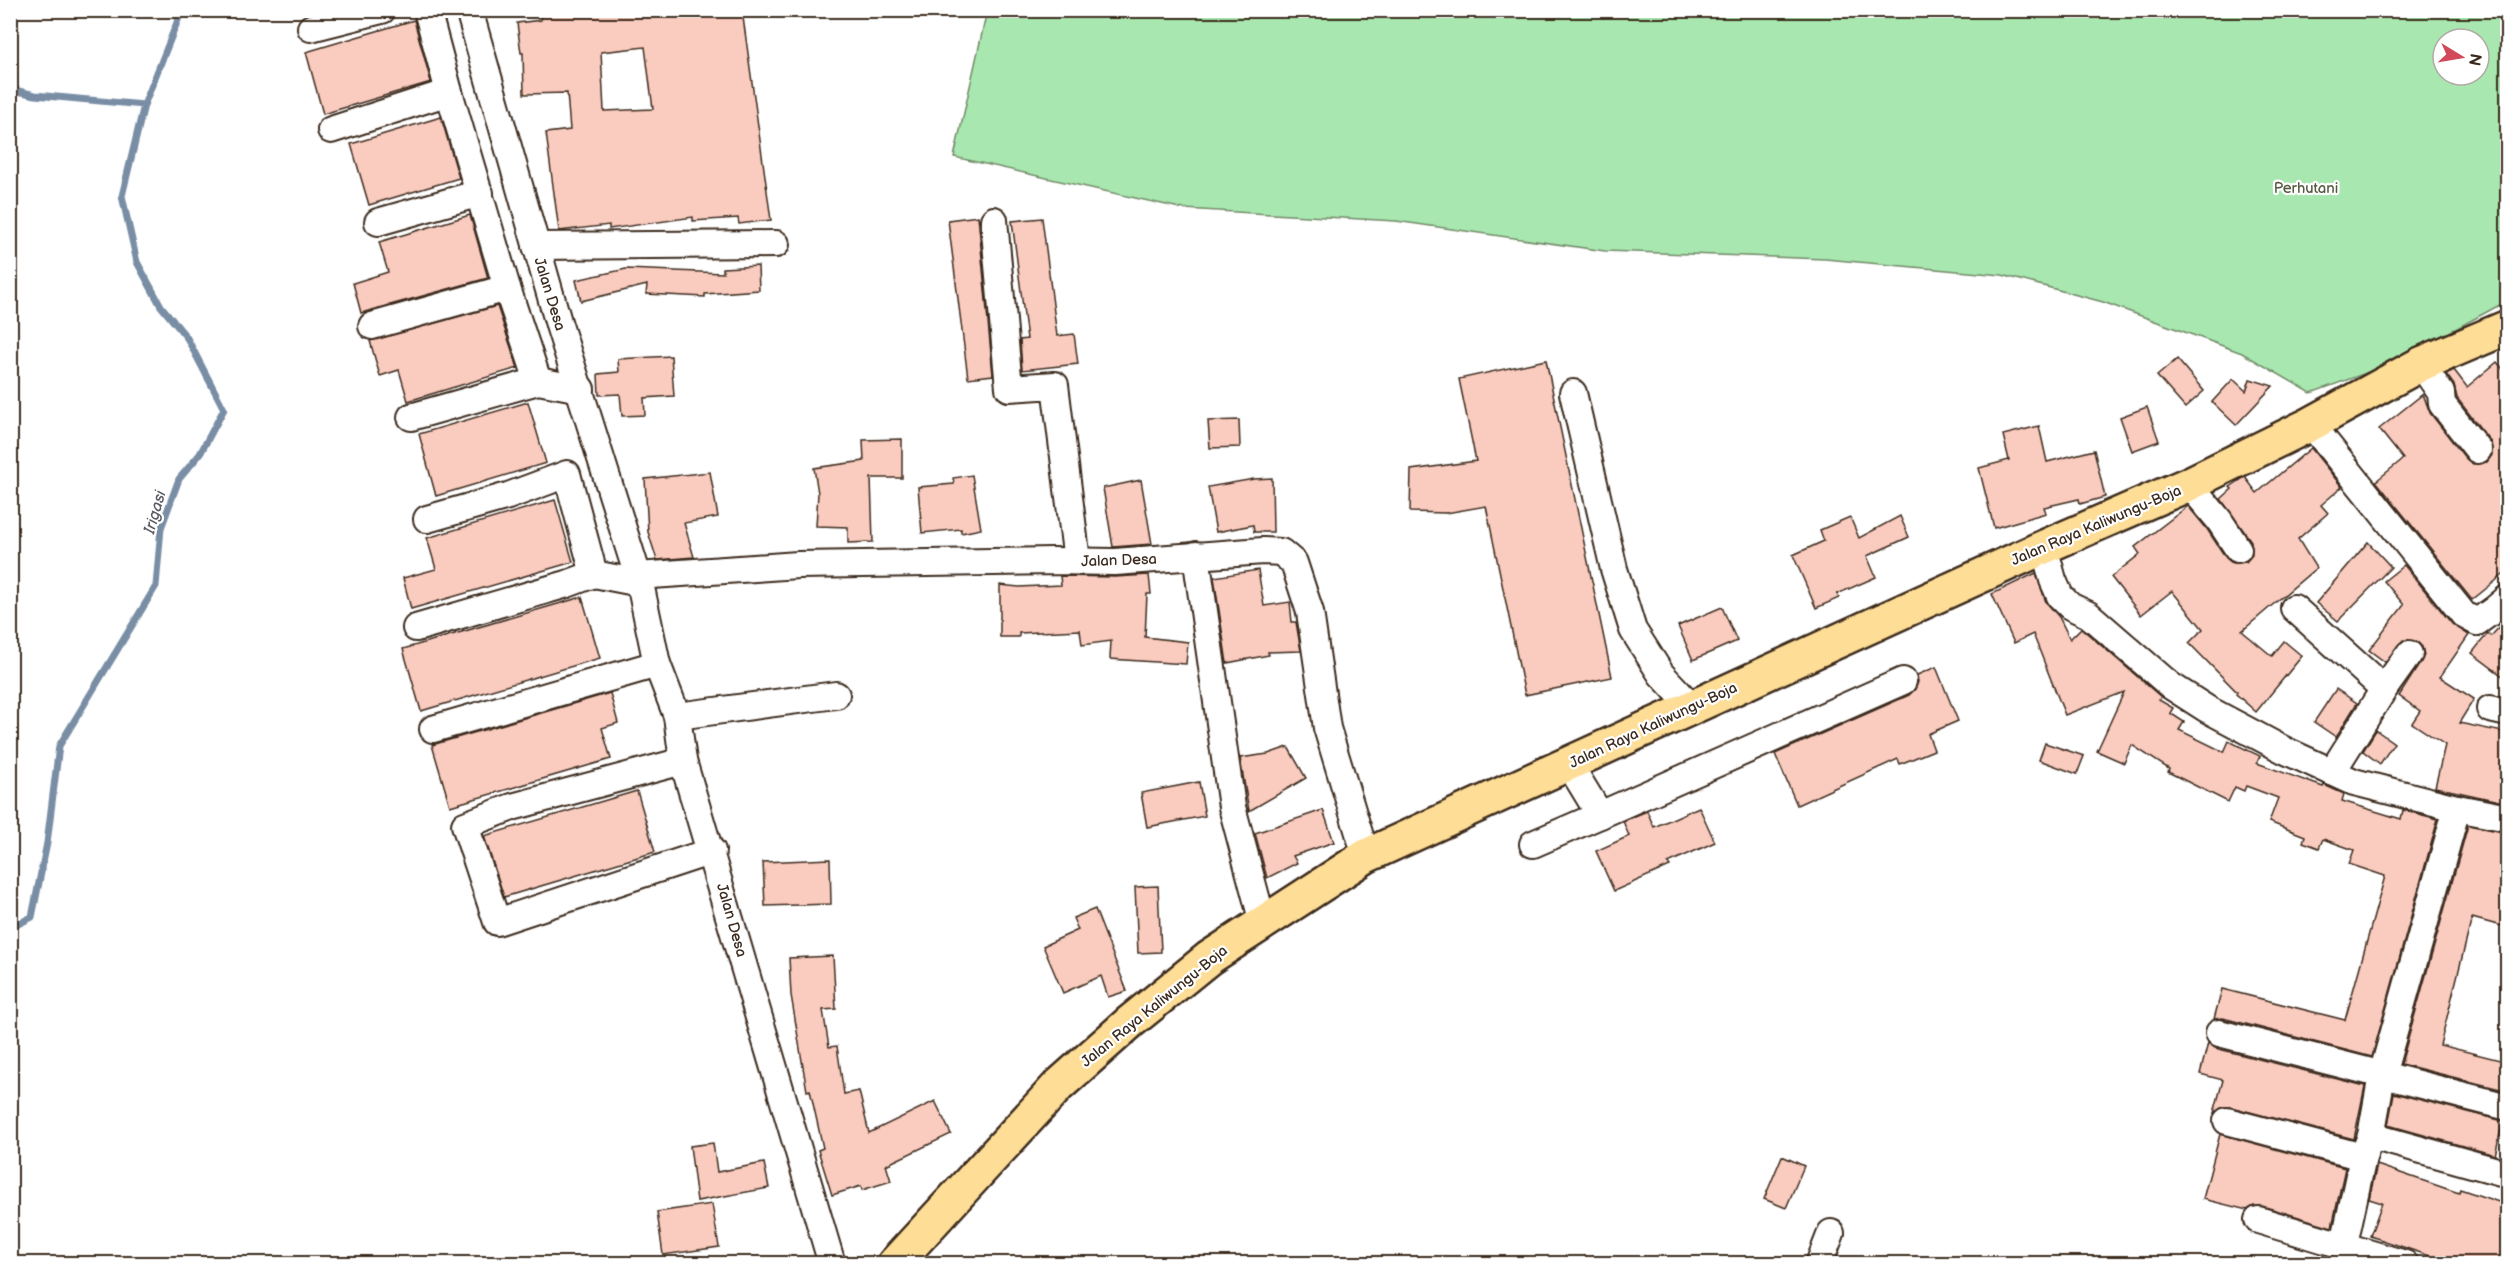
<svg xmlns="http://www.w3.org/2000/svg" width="2518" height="1274" font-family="'Balsamiq Sans',sans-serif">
<rect width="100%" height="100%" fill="#fff"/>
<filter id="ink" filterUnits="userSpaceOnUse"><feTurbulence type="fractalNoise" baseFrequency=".0167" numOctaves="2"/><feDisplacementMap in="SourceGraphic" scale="12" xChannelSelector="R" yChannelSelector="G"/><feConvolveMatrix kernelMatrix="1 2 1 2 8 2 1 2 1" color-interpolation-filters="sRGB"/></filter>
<g filter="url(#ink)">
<!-- green -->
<path fill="#a8e8b0" stroke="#728967" stroke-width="1.5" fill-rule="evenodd" d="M987,11H2507V301L2391,364L2311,393L2242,353L2103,302L2002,275L1825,259L1605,251L1396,221L1184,209L954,157ZM2443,39H2479V75H2443Z"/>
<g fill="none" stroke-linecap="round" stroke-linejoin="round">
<!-- stream -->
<g stroke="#798ea5" stroke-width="7">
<polyline points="10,89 35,95 144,105"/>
<polyline points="10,919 18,924 32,917 47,843 59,746 156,586 161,528 179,479 200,454 224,409 187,338 161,306 137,262 122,196 144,105 182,10"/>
</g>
</g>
<!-- building -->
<g fill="#facbbf" stroke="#3b2a1e" stroke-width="1.5" fill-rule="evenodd">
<path d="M540,10H742L771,220L739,224L738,218L693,221V217L609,229V225L559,231L546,133L570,130L567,93L524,94L523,53H521L517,23L541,20ZM645,47L653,109L604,111L601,52Z"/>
<polygon points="414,20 431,82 323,114 306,52"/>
<polygon points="441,117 459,178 369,205 351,144"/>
<polygon points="470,215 488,278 361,313 353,283 388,272 379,242"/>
<polygon points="978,216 993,375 968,378 948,220"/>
<polygon points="1042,218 1057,336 1074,334 1078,364 1022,370 1020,340 1027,339 1012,221"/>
<polygon points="758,266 759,290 705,294 705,297 646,294 647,285 581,301 576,280 626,269 723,273 723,268"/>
<polygon points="497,306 518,368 408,401 399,370 380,376 370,341"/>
<polygon points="671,356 674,396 644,398 645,415 622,416 620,394 599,395 598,374 619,372 618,359"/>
<polygon points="2177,359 2204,391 2185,408 2157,376"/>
<polygon points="1546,360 1612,677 1525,695 1486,506 1446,513 1410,512 1411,470 1476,461 1459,379"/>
<polygon points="2497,362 2508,375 2508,571 2472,600 2376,481 2403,459 2379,429 2423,394 2430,413 2466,459 2473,464 2487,462 2492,455 2490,441 2457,398 2454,385 2446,374 2454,370 2467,387"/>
<polygon points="2233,379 2246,391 2250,379 2273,386 2236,425 2212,402"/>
<polygon points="528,402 546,463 436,496 419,434"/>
<polygon points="2147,407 2159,441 2132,451 2120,417"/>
<polygon points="1239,420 1240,447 1210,448 1208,421"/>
<polygon points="2039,426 2047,462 2094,450 2105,497 2080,504 2079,499 2044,507 2046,513 1994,528 1979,468 2009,460 2003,435"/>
<polygon points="902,439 902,478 871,478 873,542 848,543 848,527 816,526 818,493 814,468 864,461 863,440"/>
<polygon points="2311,448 2342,487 2321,505 2328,513 2298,539 2316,568 2242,631 2272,656 2284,641 2302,656 2256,712 2236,694 2237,692 2189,643 2203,629 2172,591 2141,615 2111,577 2140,554 2135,547 2188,506 2207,529 2226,558 2232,563 2246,562 2252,555 2251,541 2221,499 2232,489 2230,487 2245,477 2257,493"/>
<polygon points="710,472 718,517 684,523 694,557 657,560 648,532 645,479"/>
<polygon points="972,475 981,529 961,533 961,529 922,533 918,487 954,484 953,478"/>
<polygon points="1272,478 1273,532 1254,532 1253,525 1216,532 1208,487 1254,479"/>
<polygon points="1141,480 1152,544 1113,547 1103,488"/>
<polygon points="555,500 573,562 411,609 403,578 436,569 427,538"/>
<polygon points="1900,516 1909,537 1867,556 1876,577 1837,594 1839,598 1816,608 1793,555 1824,541 1820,530 1850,517 1859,538"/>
<polygon points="2368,542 2391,567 2338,621 2316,603"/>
<polygon points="2404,565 2452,624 2469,635 2440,677 2474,699 2459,723 2508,733 2508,803 2435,787 2445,745 2412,723 2420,711 2399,696 2421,662 2424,655 2422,647 2417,642 2403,640 2385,662 2369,650 2404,605 2384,581"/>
<polygon points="1258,570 1264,606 1290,602 1292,622 1296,622 1301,651 1268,652 1269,655 1227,663 1214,577"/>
<polygon points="2036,573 2046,602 2059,617 2070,639 2081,628 2161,697 2159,700 2173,708 2170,713 2184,722 2179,730 2224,752 2229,741 2260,756 2257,763 2323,787 2324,785 2344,794 2342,801 2401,819 2403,810 2438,819 2372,1057 2223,1018 2214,1019 2222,989 2345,1020 2385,876 2349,864 2354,850 2323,839 2319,848 2303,842 2305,836 2269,822 2278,798 2246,786 2244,791 2235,787 2228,802 2168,772 2169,769 2132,745 2124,763 2097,751 2124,692 2065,715 2033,634 2014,643 1992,594"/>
<polygon points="1149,575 1151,594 1147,594 1145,637 1188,642 1186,664 1110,659 1111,641 1082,645 1080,630 1019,633 1019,637 1000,637 1000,585 1019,587 1061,585 1060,576 1115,577"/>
<polygon points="582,597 600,658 421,711 403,649"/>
<polygon points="1722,607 1737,641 1693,660 1678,626"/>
<polygon points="2508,618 2508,680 2472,653 2488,633 2491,636"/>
<polygon points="1936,667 1958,721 1928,734 1934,750 1900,764 1898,759 1797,805 1775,754 1909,695 1915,689 1918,682 1917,675"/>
<polygon points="2336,689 2357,703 2336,737 2314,722"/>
<polygon points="610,693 618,723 602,728 611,759 450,806 432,745"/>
<polygon points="2376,730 2394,743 2380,764 2363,751"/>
<polygon points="2045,743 2084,756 2077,774 2039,760"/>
<polygon points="1288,747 1306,778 1249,811 1240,758 1268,754"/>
<polygon points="1199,782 1205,816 1147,827 1141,793"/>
<polygon points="637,791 655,852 504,897 484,836"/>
<polygon points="1699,807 1715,842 1668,863 1670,866 1614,891 1596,851 1629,836 1623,821 1647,811 1654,827"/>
<polygon points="1323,810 1334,842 1293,856 1297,863 1267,878 1255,833"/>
<polygon points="2468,825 2508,833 2508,914 2505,927 2472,918 2440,1045 2508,1062 2508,1091 2401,1064"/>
<polygon points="830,859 831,904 765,906 763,862"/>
<polygon points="1158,886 1161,952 1138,953 1135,887"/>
<polygon points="1095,909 1127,991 1108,997 1101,976 1063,993 1043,946 1078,930 1073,918"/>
<polygon points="833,956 836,1009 823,1010 829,1047 837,1046 844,1094 859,1091 869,1133 935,1101 951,1134 886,1165 891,1181 862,1190 861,1186 832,1195 818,1150 823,1148 810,1090 807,1091 791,995 789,958"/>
<polygon points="2208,1043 2215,1048 2365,1086 2354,1139 2231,1107 2223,1107 2214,1113 2223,1080 2200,1074"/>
<polygon points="2394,1093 2503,1121 2495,1155 2388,1125"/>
<polygon points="2220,1134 2345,1168 2332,1227 2262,1206 2254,1206 2247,1210 2203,1199"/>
<polygon points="713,1143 717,1172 764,1163 769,1188 697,1201 690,1146"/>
<polygon points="1782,1156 1804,1166 1786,1208 1764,1199"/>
<polygon points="2377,1165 2459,1193 2460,1189 2508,1205 2508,1263 2451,1263 2370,1236 2382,1203 2369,1199"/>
<polygon points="712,1204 719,1247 663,1255 657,1212"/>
</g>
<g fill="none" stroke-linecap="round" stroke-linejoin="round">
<defs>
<g id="minor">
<polyline points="427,10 449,92"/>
<polyline points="469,10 559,325 640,583 657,664 677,716 683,761 832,1264"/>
<polyline points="311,28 382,10"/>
<polyline points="331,130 449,92 507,288"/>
<polyline points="994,220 1009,388 1055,385 1077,561"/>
<polyline points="378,222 480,193"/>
<polyline points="536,246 776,244"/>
<polyline points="372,326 507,288 538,381"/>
<polyline points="2421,364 2441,393 2442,404 2478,450"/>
<polyline points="1573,393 1614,569 1633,630 1661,674 1692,707"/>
<polyline points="411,417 538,381 581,389"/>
<polyline points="2311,424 2464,615 2477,622 2495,609 2508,598"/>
<polyline points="2189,484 2219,520 2238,549"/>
<polyline points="427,519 508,496 567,474 594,574 640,583"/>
<polyline points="2044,547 2053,580 2060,596 2070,606 2089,615 2171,686 2207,709 2284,750 2354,782 2457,808 2508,818"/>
<polyline points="1196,555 1232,807 1263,923"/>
<polyline points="637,576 798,565 1052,561 1115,562 1263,551 1281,552 1294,563 1310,612 1327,728 1366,856"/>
<polyline points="2294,608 2384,689 2409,654"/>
<polyline points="416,628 567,584 594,574"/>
<polyline points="2490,709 2508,713"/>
<polyline points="677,716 836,695"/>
<polyline points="433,729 657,664"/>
<polyline points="683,761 512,807 465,825 497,922 712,851"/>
<polyline points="1569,764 1600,815 1903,681"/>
<polyline points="2332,772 2384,689"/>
<polyline points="1533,844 1600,815"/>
<polyline points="2219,1033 2508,1107"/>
<polyline points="2227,1121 2363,1157"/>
<polyline points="2371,1136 2508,1174"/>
<polyline points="2258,1220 2405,1264"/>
<polyline points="2344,1244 2363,1157 2371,1136 2382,1075 2457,808"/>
<polyline points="1819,1264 1831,1233"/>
</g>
<polyline id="major" points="894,1264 1058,1086 1130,1022 1209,958 1366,856 2044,547 2189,484 2311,424 2421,364 2508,327"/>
</defs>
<!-- minor casing -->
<use href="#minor" stroke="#3b2a1e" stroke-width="30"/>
<!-- major casing -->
<use href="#major" stroke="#3b2a1e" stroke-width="38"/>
<!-- minor -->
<use href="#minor" stroke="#fff" stroke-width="26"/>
<!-- major -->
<use href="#major" stroke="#fedd96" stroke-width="33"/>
</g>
</g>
<g text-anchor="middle" stroke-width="4.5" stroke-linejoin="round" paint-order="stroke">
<!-- park labels -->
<g font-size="15" fill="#565a42" stroke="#fff">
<text x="2306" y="193">Perhutani</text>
</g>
<!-- street labels -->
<g font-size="15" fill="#3b2a1e" stroke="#fff">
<text transform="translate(550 294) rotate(73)" y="5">Jalan Desa</text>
<text transform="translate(2096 525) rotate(-23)" y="5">Jalan Raya Kaliwungu-Boja</text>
<text transform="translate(1119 560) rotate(-2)" y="5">Jalan Desa</text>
<text transform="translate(1653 725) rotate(-25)" y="5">Jalan Raya Kaliwungu-Boja</text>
<text transform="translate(732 920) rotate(74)" y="5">Jalan Desa</text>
<text transform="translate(1154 1006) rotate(-39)" y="5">Jalan Raya Kaliwungu-Boja</text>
</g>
<!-- water labels -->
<g font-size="16" font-style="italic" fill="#5a5c62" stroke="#fff">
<text transform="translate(154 512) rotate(-74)" y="6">Irigasi</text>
</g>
</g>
<!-- margin -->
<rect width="2518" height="1274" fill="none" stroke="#fff" stroke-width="36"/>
<rect x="18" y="18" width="2482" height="1238" fill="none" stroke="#3b2a1e" stroke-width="2" filter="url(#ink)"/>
<!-- north arrow -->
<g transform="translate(2461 57) rotate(101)"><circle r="28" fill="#ffffff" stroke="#b1aaa5" stroke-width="1.5"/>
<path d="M0-4.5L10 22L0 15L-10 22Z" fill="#d1495b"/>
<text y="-9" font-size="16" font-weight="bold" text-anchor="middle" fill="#3b2a1e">N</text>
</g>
</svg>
